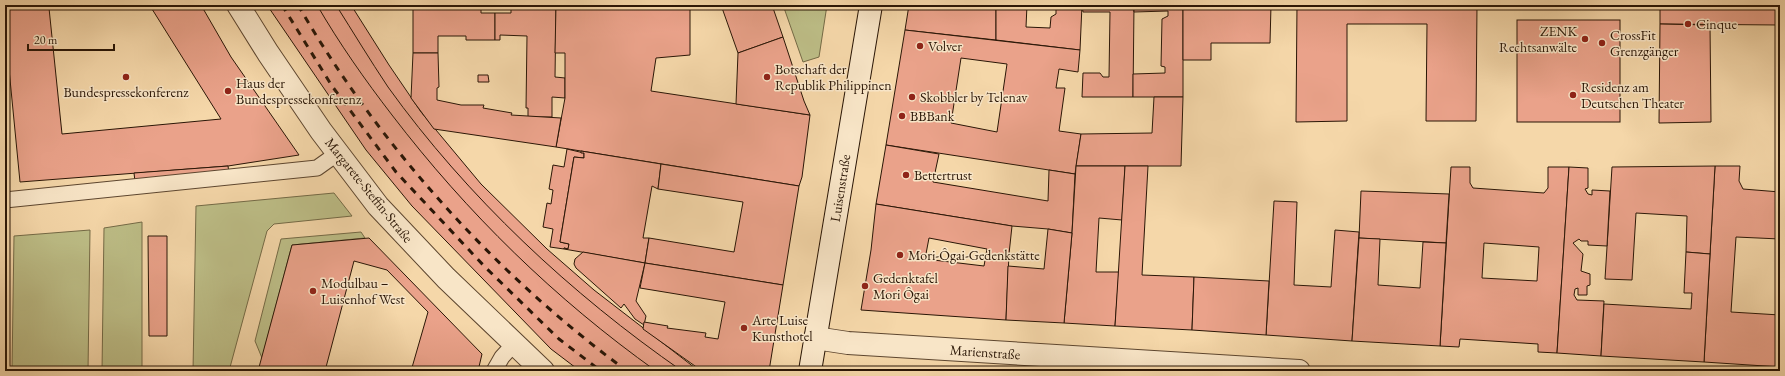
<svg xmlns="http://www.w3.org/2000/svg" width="1785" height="376" font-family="'EB Garamond',serif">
<rect width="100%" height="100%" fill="#f5d7a9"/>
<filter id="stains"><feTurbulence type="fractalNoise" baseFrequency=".005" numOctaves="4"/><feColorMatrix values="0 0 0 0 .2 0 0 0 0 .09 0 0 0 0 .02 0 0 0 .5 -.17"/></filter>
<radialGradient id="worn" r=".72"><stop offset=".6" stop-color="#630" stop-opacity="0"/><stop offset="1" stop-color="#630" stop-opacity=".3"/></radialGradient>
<!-- green -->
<g fill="#bdbe87" stroke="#746a46">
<polygon points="783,5 827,5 819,57 803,62"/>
<polygon points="334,193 352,216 274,224 267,231 229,371 193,371 196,206"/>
<polygon points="142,222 142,371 102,371 104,228"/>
<polygon points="90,230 88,371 12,371 14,236"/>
<polygon points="361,232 365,238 292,245 262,358 255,341 281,239"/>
</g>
<!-- building -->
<g fill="#eaa28a" stroke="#2a1606" fill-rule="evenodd">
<path d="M5,5H201L231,57L299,155L228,166L20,182L5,28ZM49,8L152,9L221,119L62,134Z"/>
<polygon points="267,5 351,5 389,65 421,112 481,184 547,249 594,290 699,371 580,371 551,349 412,206 366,150"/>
<polygon points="413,5 481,5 481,13 495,13 495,40 466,40 466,36 438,36 438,53 413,53"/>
<polygon points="511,5 556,5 555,77 565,78 565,98 552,97 552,117 528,117 528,108 526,108 527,36 500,35 500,40 495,40 495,13 511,13"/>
<polygon points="556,5 690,5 690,55 656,58 651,91 810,115 802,177 799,186 556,147 565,98 565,53 555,53"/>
<polygon points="721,5 772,5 783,37 738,53"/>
<polygon points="909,5 944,5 944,7 963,9 963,5 996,5 996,40 905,30"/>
<path d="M996,5H1082L1080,50L996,40ZM1027,5L1056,6V14L1051,17L1050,28L1026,27Z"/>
<polygon points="1082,5 1134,5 1133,97 1082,97 1083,73 1100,73 1103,77 1109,77 1110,12 1083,12"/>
<polygon points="1134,5 1183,5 1183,97 1133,97 1133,74 1165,73 1165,67 1161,66 1162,19 1168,16 1168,11 1134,12"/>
<polygon points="1183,5 1271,5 1270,43 1211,43 1211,60 1183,60"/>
<polygon points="1297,5 1477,5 1476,121 1426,121 1427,24 1347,24 1347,121 1296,122"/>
<polygon points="1660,5 1780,5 1780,25 1660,24"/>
<rect x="1517" y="20" width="103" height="102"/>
<polygon points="1660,24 1710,25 1711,122 1659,123"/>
<path d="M905,30L1080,50L1078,72L1059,69L1056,88H1065L1059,131L1081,134L1075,174L886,145ZM961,58L1007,64L997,132L951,123Z"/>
<polygon points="783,37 804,101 810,115 736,104 738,53"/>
<polygon points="413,53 438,53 439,87 437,88 437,100 461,105 484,105 483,108 512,113 511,115 561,118 556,147 434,129 411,98"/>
<polygon points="478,75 488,75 489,82 478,82"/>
<polygon points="1154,97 1183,97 1181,166 1076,166 1081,134 1152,133"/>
<polygon points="886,145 939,154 933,182 1048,201 1049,170 1075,174 1072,233 1048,229 1012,226 876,204"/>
<polygon points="567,149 584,153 584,158 574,157 560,242 569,244 568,249 564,248 564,249 550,247 553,229 543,227 547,203 551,204 553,190 549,189 553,165 564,167"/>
<polygon points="581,151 661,164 658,189 652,186 643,238 649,238 645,263 564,249 564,248 568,249 569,244 560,242 574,157 584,158 584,153 581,153"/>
<polygon points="661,164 799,186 783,285 645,263 649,238 734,252 743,202 658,189"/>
<polygon points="228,166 230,180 136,190 134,173"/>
<polygon points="1076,166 1125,166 1122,220 1099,218 1096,272 1119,272 1115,326 1064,323 1072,233"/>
<polygon points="1125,166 1148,166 1142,275 1194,277 1192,330 1115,326"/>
<polygon points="1715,166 1740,166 1739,181 1743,189 1780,192 1780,239 1736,237 1731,312 1780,315 1780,367 1704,362"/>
<polygon points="1715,166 1710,254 1686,252 1687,216 1636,213 1632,280 1605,279 1612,167"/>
<path d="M1451,167H1470V183L1473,188L1544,193L1548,188V167H1569L1557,353L1538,352V344L1460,339L1459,347L1440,346ZM1484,243L1539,247L1537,281L1482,278Z"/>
<polygon points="1569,167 1588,168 1588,188 1585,189 1588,194 1592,195 1592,190 1610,191 1607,246 1588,245 1588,241 1581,241 1579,239 1573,243 1583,254 1581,271 1590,274 1590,285 1587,286 1587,295 1578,295 1578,288 1575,289 1574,295 1577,300 1604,301 1601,356 1557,353"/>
<polygon points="1361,191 1449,194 1446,243 1359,238"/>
<polygon points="1274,201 1297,202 1294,285 1331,287 1335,230 1359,232 1352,341 1266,335"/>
<path d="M876,204L1012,226L1009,254L1006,320L861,310L871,250ZM929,238L987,249L984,266L925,259Z"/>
<polygon points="1048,229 1072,233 1064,323 1006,320 1008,266 1044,269"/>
<polygon points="148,236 167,236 167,336 149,336"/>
<polygon points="369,238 482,354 478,371 411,371 428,312 387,270 354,261 325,371 258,371 292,245"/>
<polygon points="1359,238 1380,239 1378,285 1420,288 1423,242 1446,243 1440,346 1352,341"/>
<polygon points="583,252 645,263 636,301 646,316 644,325 635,319 624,304 621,308 576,268 574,264 575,259"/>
<polygon points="1686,252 1710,254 1704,362 1601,356 1604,304 1691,309 1692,293 1684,293"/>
<polygon points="645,263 783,285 769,371 702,371 643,329 644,322 668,326 667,328 706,333 705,337 718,339 725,302 640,288"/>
<polygon points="1194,277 1269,281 1266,335 1192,330"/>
</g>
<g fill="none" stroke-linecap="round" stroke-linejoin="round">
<defs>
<g id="lane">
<polyline points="5,200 317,168 338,153"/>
<polyline points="494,371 502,357 514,344"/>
</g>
<g id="street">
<polyline points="238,5 268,53 321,131 378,206 446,278 543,371"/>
<polyline points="815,338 848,343 1299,371"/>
</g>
<polyline id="secondary" points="810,371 871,5"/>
</defs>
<!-- lane casing -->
<use href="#lane" stroke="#5d462f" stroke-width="17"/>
<!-- street casing -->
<use href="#street" stroke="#5d462f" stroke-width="24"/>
<!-- secondary casing -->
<use href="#secondary" stroke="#2a1606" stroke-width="24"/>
<!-- lane -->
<use href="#lane" stroke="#f8e5c7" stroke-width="15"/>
<!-- street -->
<use href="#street" stroke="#f8e5c7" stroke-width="22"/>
<!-- secondary -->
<use href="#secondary" stroke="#f8e5c7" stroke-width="22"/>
<!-- tram -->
<g stroke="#2a1606" stroke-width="1">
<path d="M317,5C339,43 365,80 392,115C467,213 555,299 656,371"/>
<path d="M336,5C353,32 370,60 388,87C467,197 571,294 682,371"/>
</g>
<!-- rail -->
<g stroke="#2a1606" stroke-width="3" stroke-dasharray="7 7" stroke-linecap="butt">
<polyline points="282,5 332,86 396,172 485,267 559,339 601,371"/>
<path d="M298,5C380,147 495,274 627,371"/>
</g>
</g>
<!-- markers -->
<g fill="#8f2418" stroke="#f8e5c7" stroke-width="1.5">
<circle cx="1688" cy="24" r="4"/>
<circle cx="1585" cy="39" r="4"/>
<circle cx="1602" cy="43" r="4"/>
<circle cx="920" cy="46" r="4"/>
<circle cx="126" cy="77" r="4"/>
<circle cx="767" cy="77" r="4"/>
<circle cx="228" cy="91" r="4"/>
<circle cx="1573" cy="95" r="4"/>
<circle cx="912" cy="97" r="4"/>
<circle cx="902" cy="116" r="4"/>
<circle cx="906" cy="175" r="4"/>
<circle cx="900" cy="255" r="4"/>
<circle cx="865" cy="286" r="4"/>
<circle cx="313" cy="291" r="4"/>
<circle cx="744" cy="328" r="4"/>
</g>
<g text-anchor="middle" stroke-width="3" stroke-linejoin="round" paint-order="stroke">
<!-- poi labels -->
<g font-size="14" fill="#2a1606" stroke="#f8e5c7" text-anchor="start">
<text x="1696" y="29">Cinque</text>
<text x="1577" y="36" text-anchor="end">ZENK<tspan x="1577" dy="16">Rechtsanwälte</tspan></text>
<text x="1610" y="40">CrossFit<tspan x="1610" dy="16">Grenzgänger</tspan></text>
<text x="928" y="51">Volver</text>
<text x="775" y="74">Botschaft der<tspan x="775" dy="16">Republik Philippinen</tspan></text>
<text x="236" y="88">Haus der<tspan x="236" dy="16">Bundespressekonferenz</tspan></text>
<text x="1581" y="92">Residenz am<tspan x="1581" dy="16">Deutschen Theater</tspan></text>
<text x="126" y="97" text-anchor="middle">Bundespressekonferenz</text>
<text x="920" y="102">Skobbler by Telenav</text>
<text x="910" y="121">BBBank</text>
<text x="914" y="180">Bettertrust</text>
<text x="908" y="260">Mori-Ôgai-Gedenkstätte</text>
<text x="873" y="283">Gedenktafel<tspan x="873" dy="16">Mori Ôgai</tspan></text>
<text x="321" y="288">Modulbau –<tspan x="321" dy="16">Luisenhof West</tspan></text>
<text x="752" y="325">Arte Luise<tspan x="752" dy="16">Kunsthotel</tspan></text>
</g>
<!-- street labels -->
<g font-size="14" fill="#2a1606" stroke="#f8e5c7">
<text transform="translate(840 188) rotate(-81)" y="5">Luisenstraße</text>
<text transform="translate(369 190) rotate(51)" y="5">Margarete-Steffin-Straße</text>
<text transform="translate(985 352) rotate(4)" y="5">Marienstraße</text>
</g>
</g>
<!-- margin -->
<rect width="1785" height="376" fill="none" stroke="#f5d7a9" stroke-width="20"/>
<rect x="6" y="6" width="1773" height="364" fill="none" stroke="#2a1606" stroke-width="2"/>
<rect x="10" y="10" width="1765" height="356" fill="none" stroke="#2a1606"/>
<!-- scale -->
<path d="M28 44v6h86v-6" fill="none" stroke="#2a1606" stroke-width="2"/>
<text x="34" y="44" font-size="12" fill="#2a1606" stroke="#f8e5c7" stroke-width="3" paint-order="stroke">20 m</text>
<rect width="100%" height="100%" filter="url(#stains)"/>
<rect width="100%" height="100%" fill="url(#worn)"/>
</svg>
